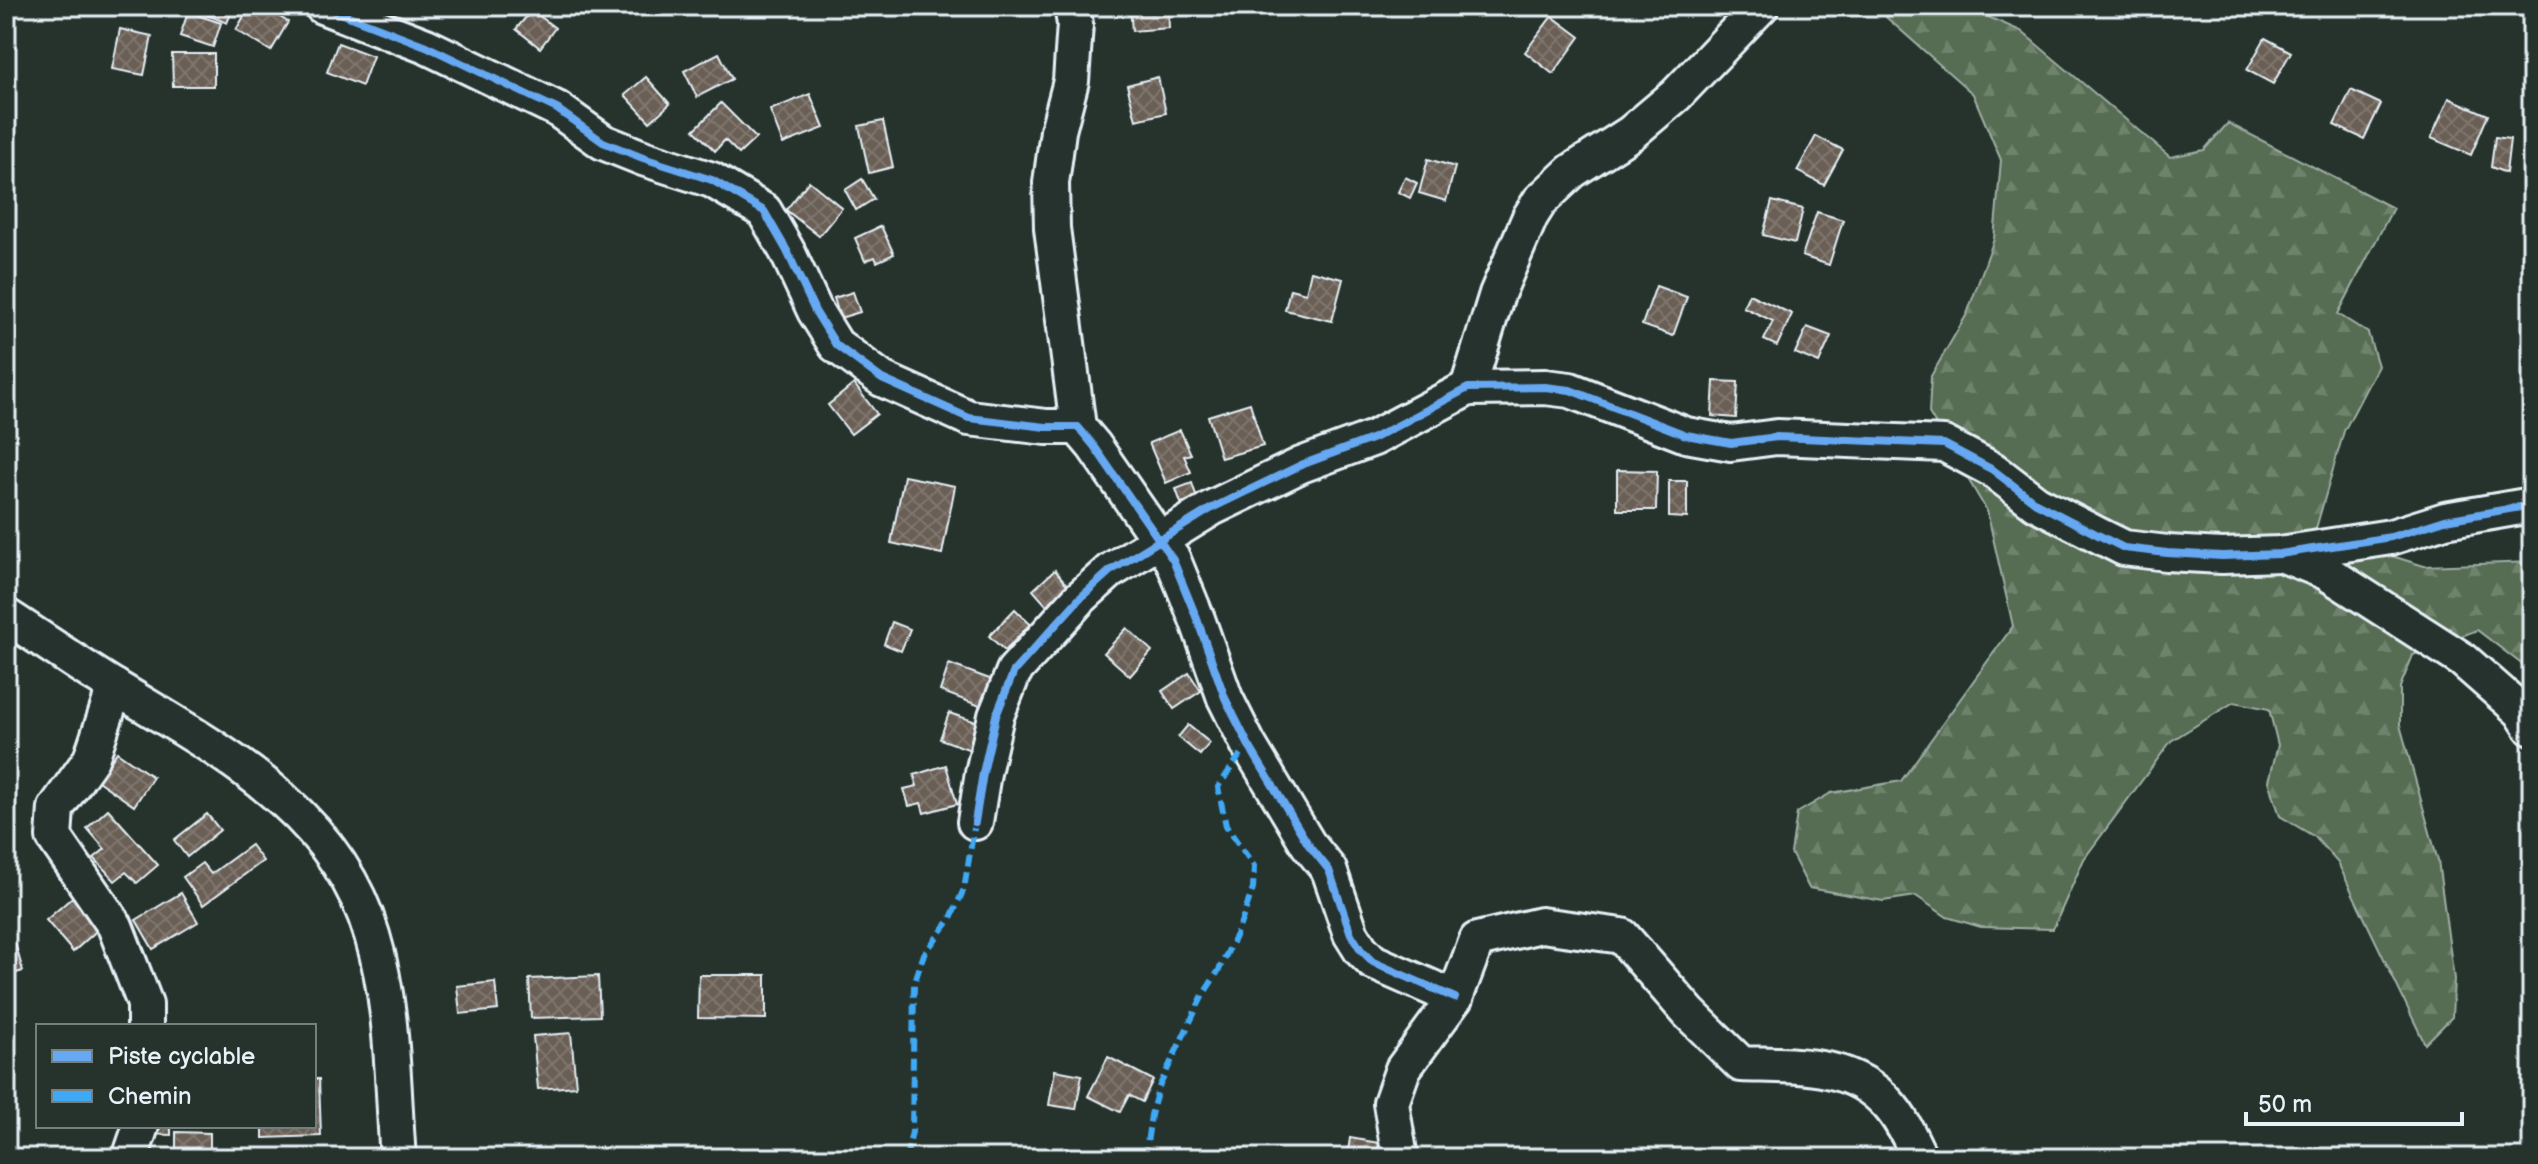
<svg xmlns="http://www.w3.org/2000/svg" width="2538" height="1164" font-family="'Balsamiq Sans',sans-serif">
<defs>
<pattern id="forest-firs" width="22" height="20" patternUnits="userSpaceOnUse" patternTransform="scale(2)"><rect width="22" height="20" fill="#566d52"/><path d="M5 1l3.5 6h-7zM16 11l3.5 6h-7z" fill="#6e826c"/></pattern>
<pattern id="building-cross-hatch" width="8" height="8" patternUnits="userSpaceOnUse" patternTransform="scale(2)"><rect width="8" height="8" fill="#6a5e55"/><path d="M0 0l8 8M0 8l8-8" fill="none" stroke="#7f766e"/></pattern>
</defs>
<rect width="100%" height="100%" fill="#26332d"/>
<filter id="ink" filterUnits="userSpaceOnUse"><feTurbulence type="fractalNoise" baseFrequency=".0125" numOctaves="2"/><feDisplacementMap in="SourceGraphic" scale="16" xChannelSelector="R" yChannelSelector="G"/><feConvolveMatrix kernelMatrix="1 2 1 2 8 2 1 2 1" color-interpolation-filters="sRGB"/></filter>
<g filter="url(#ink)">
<!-- forest -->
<polygon fill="url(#forest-firs)" stroke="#9fafa5" stroke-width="2" points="1888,6 1963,6 2021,31 2170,157 2204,150 2228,123 2393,208 2338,314 2368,333 2378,366 2344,431 2315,532 2424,566 2532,562 2532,672 2477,630 2413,655 2400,687 2400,725 2438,861 2454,979 2452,1017 2425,1044 2338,863 2315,837 2280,816 2269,781 2278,745 2269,709 2234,702 2171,741 2084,859 2053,929 1981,927 1947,917 1916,896 1883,901 1809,888 1791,853 1797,813 1831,793 1901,781 2013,626 1987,511 1929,413 1931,376 1967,314 1994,239 2001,160 1973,94 1886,17"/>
<!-- building -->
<g fill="url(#building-cross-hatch)" stroke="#e8f1f8" stroke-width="2">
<polygon points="186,6 234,6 227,23"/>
<polygon points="250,6 262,6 288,22 271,51 236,30"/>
<polygon points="1130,6 1168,6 1169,28 1132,31"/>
<polygon points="532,10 555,28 540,48 516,29"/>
<polygon points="188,12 221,23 213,47 180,36"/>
<polygon points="1552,16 1580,37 1553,74 1525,52"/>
<polygon points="120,29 152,36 144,75 112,69"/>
<polygon points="2265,38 2291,52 2273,84 2247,70"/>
<polygon points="338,43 373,56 362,86 327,72"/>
<polygon points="719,53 732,79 697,97 684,71"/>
<polygon points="172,54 214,54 214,86 173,86"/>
<polygon points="646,77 670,104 650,122 625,95"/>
<polygon points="1158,77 1166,113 1136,120 1127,85"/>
<polygon points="2351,90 2381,104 2364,139 2334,125"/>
<polygon points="810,94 824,128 783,144 770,110"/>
<polygon points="2449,98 2488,115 2471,155 2431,138"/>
<polygon points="721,103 756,138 739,154 725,140 715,151 694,130"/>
<polygon points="883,121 893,167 869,173 859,126"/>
<polygon points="1816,136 1843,150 1824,185 1797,171"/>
<polygon points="2495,137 2510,139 2506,173 2491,167"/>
<polygon points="1428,159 1455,167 1446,201 1419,193"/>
<polygon points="1405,177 1417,183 1410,198 1398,192"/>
<polygon points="862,179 874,199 856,210 845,190"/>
<polygon points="809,181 842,208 819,236 786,210"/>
<polygon points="1772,201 1803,209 1795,243 1763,235"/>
<polygon points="1817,212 1843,220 1829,265 1802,256"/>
<polygon points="881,226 894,254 877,262 875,257 865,261 855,238"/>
<polygon points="1311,271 1343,279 1332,321 1285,310 1290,289 1306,293"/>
<polygon points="1656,286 1687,297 1673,336 1642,325"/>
<polygon points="853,292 860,312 840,318 834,298"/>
<polygon points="1749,294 1792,314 1777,346 1764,340 1773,321 1743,307"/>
<polygon points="1807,327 1831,336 1819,363 1795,353"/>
<polygon points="1714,381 1738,382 1736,418 1712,416"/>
<polygon points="854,384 877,414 851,434 828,405"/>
<polygon points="1250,403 1263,446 1221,458 1208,416"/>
<polygon points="1180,430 1191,454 1184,456 1191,472 1166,483 1149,443"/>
<polygon points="1617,470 1657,471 1656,510 1617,510"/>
<polygon points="904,476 955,486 942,554 891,543"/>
<polygon points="1669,481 1687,481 1687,518 1669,517"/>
<polygon points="1192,483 1197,498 1181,503 1176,489"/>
<polygon points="1055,570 1074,593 1060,604 1055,598 1046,605 1033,590"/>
<polygon points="1015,609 1030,624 1005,651 989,636"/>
<polygon points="892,622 910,629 901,651 884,644"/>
<polygon points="1127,628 1152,651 1130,676 1104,653"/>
<polygon points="949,664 998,682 988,709 940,691"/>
<polygon points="1189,673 1201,691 1174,709 1162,691"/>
<polygon points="949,713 988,726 979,753 940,739"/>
<polygon points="1188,725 1210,743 1200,755 1178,737"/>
<polygon points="117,752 153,777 134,806 98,781"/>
<polygon points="946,765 957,804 924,813 921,803 909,806 904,789 917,786 914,775"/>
<polygon points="108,809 158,865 137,883 126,872 115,881 94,858 105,849 87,828"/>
<polygon points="207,814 220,830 187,857 174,840"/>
<polygon points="251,845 263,861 203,905 183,877 202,863 211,874"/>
<polygon points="181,893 198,922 153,949 136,920"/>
<polygon points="75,895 102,926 73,952 46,920"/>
<polygon points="15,943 23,971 6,976 6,946"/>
<polygon points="699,975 766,975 766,1019 698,1018"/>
<polygon points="598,976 600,1016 531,1018 529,979"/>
<polygon points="495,982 498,1010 460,1014 457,986"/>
<polygon points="571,1033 576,1086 538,1089 533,1036"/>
<polygon points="1108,1057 1153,1080 1142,1102 1129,1095 1120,1112 1088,1096"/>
<polygon points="1055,1070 1082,1075 1076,1109 1049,1105"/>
<polygon points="314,1079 319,1079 321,1136 263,1138 263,1126 314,1126"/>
<polygon points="149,1126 171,1126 171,1135 149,1134"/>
<polygon points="176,1132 210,1133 210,1158 176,1158"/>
<polygon points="1350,1138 1379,1143 1377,1158 1347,1158"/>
</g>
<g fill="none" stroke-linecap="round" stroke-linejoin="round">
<defs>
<g id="minor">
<polyline points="322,6 426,46 557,109 603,142 643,158 712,180 764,211 787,251 815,311 836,345 882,379 969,418 1046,427 1078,427 1094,446 1173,560 1197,619 1225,698 1248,744 1308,844 1329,870 1351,934 1361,950 1373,962 1455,998"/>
<polyline points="1072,6 1075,24 1071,81 1058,131 1051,183 1052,228 1078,427"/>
<polyline points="1468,388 1497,294 1530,217 1540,201 1572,171 1631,133 1676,95 1761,6"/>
<polyline points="2281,554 2326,572 2463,660 2521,711 2532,728"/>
<path d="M6,616C45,641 83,668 123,692C225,754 336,812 372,935C394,1008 392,1083 398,1158"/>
<polyline points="115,687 91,759 56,808 54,837 115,926 145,1004 145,1026"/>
<polyline points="975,822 983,773 996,716 1014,671 1079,599 1110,571 1212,508 1301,465 1374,438 1468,388 1545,387 1570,390 1686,435 1731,443 1777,437 1944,444 1993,470 2036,503 2098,535 2124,548 2167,553 2222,556 2280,554 2391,537 2445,520 2532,505"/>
<polyline points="130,1158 141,1126"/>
<path d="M1400,1158L1391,1103L1403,1069L1455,998L1477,940L1541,925L1622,936L1689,1013L1741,1064C1793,1066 1851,1061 1888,1104C1902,1119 1911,1140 1920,1158"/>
</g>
</defs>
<!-- minor casing -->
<use href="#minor" stroke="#e8f1f8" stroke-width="40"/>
<!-- minor -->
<use href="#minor" stroke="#26332d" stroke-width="34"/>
<!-- quiet -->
<g stroke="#3fa9f5" stroke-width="6" stroke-dasharray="12 6" stroke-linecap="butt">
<polyline points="906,1158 912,1132 914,984 924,954 950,920 964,889 975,822"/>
<polyline points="1145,1158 1151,1115 1158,1089 1203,995 1219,970 1239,928 1253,889 1254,866 1226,826 1218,787 1248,744"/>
</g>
<defs>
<g id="cycleway">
<polyline points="322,6 426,46 557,109 603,142 643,158 712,180 764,211 787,251 815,311 836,345 882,379 969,418 1046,427 1078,427 1094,446 1173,560 1197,619 1225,698 1248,744 1308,844 1329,870 1351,934 1361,950 1373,962 1455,998"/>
<polyline points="975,822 983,773 996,716 1014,671 1079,599 1110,571 1212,508 1301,465 1374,438 1468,388 1545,387 1570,390 1686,435 1731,443 1777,437 1944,444 1993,470 2036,503 2098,535 2124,548 2167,553 2222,556 2280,554 2391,537 2445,520 2532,505"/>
</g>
</defs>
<!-- cycleway casing -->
<use href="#cycleway" stroke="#26332d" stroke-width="13"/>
<!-- cycleway -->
<use href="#cycleway" stroke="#66a8f1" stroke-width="8"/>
</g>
</g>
<!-- margin -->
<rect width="2538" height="1164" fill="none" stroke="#26332d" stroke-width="32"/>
<rect x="16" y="16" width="2506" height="1132" fill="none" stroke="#e8f1f8" stroke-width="3" filter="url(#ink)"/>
<!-- legend -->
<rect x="36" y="1024" width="280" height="104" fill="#26332d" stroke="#747f7e" stroke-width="2"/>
<rect x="52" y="1050" width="40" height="12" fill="#66a8f1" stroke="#747f7e" stroke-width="2"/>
<text x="108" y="1064" font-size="24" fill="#e8f1f8">Piste cyclable</text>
<rect x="52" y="1090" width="40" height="12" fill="#3fa9f5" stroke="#747f7e" stroke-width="2"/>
<text x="108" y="1104" font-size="24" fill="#e8f1f8">Chemin</text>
<!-- scale -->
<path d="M2246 1112v12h216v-12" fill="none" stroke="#e8f1f8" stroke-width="4"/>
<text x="2258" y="1112" font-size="24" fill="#e8f1f8" stroke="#26332d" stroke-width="6" paint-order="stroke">50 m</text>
</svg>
